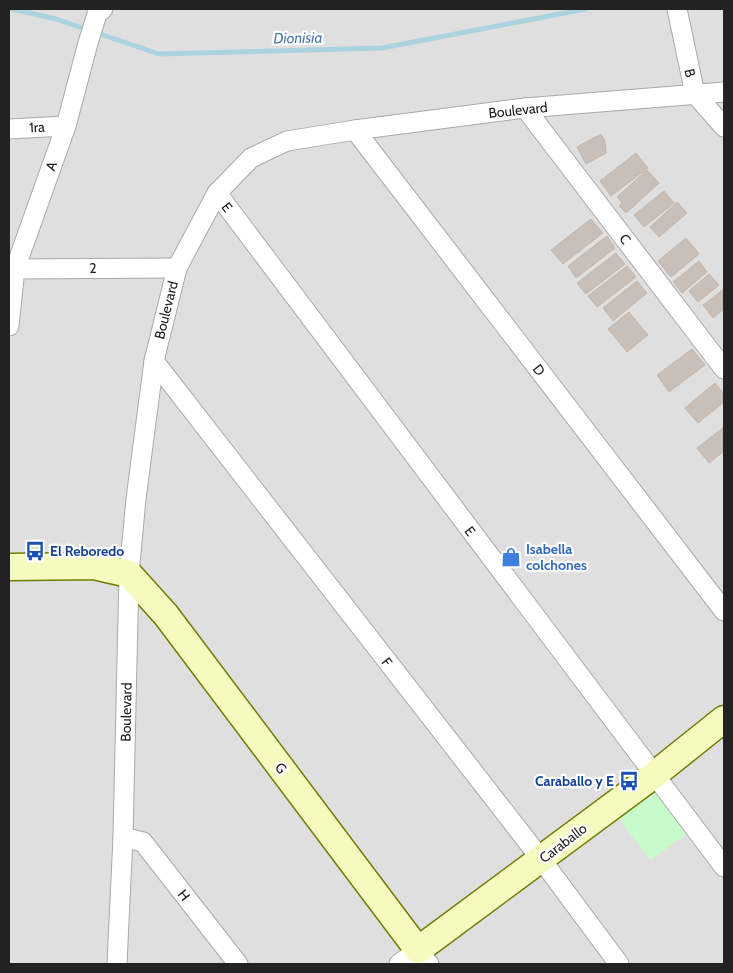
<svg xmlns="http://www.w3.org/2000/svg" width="733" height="973" font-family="Cabin,sans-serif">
<rect width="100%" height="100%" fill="#f2efe9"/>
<!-- residential -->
<rect fill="#e0dfdf" x="9" y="9" width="715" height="955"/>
<!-- park -->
<polygon fill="#c8facc" points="658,789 689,833 650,860 619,819"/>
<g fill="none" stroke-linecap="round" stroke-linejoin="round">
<!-- stream -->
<polyline stroke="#aad3df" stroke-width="5" points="13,9 56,19 159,54 382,48 586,9"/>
</g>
<!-- building -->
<g fill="#c7bfb8" stroke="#c4b6ab">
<polygon points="601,134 605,141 606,153 586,164 577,147"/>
<polygon points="636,153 648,168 611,196 600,181"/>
<polygon points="647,170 659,183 626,213 619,206 622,203 617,197"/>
<polygon points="664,191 674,203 644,227 634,215"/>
<polygon points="677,202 687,213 659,237 650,227"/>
<polygon points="591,219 603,233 563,264 551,250"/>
<polygon points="607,236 615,248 576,278 568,266"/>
<polygon points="686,238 699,254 671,277 658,261"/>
<polygon points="616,253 625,264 586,294 577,283"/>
<polygon points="699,261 707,272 682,293 673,282"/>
<polygon points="627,266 636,277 597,307 588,296"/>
<polygon points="709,274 719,285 698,302 689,291"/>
<polygon points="637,281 647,293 613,321 603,308"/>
<polygon points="724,289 724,309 713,318 703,305"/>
<polygon points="629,312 648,335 627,352 608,329"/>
<polygon points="692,349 705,365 669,392 657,375"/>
<polygon points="715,383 724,394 724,402 698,423 685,408"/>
<polygon points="724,427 724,451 709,463 697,448"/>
</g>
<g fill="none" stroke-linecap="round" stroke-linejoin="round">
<defs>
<g id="street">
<polyline points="677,9 695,94 724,127"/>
<polyline points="525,108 724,369"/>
<polyline points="9,129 66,126"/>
<polyline points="355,130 724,611"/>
<polyline points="217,193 724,867"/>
<polyline points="9,269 177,268"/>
<polyline points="9,326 15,269 66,126 88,43 97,14 103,9"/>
<polyline points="154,361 541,859 619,964"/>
<polyline points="123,837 143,842 238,964"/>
<polyline points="117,964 123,837 129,574 136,499 154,361 177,268 217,193 251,158 287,141 355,130 525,108 724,92"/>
<polyline points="399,964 418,950 429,964"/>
</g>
<polyline id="secondary" points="9,567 94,566 129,574 166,615 418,950 654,775 724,719"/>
</defs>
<!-- street casing -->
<use href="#street" stroke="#a9a9a9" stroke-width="21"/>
<!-- secondary casing -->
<use href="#secondary" stroke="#707d05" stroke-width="29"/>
<!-- street -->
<use href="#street" stroke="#fff" stroke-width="19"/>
<!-- secondary -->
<use href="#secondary" stroke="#f7fabf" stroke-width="26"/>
</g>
<!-- icons -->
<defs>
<symbol id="bus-bare" viewBox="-9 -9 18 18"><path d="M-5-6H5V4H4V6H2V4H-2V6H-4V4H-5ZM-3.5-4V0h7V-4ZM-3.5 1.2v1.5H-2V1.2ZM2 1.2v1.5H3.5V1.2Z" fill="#1a4fb4" stroke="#fff" stroke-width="2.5" paint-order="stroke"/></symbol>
<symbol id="shop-bare" viewBox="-9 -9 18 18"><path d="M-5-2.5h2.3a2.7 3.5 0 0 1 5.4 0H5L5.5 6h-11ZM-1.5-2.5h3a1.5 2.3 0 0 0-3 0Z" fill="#3f7fe0" stroke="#fff" stroke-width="2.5" paint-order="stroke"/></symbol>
</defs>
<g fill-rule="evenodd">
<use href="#bus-bare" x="21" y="537" width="28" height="28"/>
<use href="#shop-bare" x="497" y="543" width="28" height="28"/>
<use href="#bus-bare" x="615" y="767" width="28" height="28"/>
</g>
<g text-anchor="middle" stroke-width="4.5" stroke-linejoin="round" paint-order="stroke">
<!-- street labels -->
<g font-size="14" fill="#222" stroke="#fff">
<text transform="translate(690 73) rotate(77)" y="5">B</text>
<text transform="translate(518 110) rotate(-6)" y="5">Boulevard</text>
<text transform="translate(37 127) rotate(-3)" y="5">1ra</text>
<text transform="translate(51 166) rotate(-70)" y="5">A</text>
<text transform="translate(227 207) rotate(53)" y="5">E</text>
<text transform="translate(625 239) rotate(53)" y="5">C</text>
<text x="93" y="273">2</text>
<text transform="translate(166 310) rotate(-76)" y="5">Boulevard</text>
<text transform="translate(539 370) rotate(52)" y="5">D</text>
<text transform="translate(470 531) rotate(53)" y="5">E</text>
<text transform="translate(387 662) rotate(52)" y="5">F</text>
<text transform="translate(126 712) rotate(-89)" y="5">Boulevard</text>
<text transform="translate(281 768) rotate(53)" y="5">G</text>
<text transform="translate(563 843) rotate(-37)" y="5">Caraballo</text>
<text transform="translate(184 895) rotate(52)" y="5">H</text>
</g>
<!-- shop labels -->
<g font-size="14" font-weight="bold" fill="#366cbe" stroke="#fff" text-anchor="start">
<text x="526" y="554">Isabella<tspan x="526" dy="16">colchones</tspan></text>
</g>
<!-- transit labels -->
<g font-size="14" font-weight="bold" fill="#164399" stroke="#fff" text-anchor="start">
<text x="50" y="556">El Reboredo</text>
<text x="614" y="786" text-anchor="end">Caraballo y E</text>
</g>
<!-- water labels -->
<g font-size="15" font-style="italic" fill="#4a7aab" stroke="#fff">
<text transform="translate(298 38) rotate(-1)" y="5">Dionisia</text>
</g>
</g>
<!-- border -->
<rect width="733" height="973" fill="none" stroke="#222222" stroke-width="20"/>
</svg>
